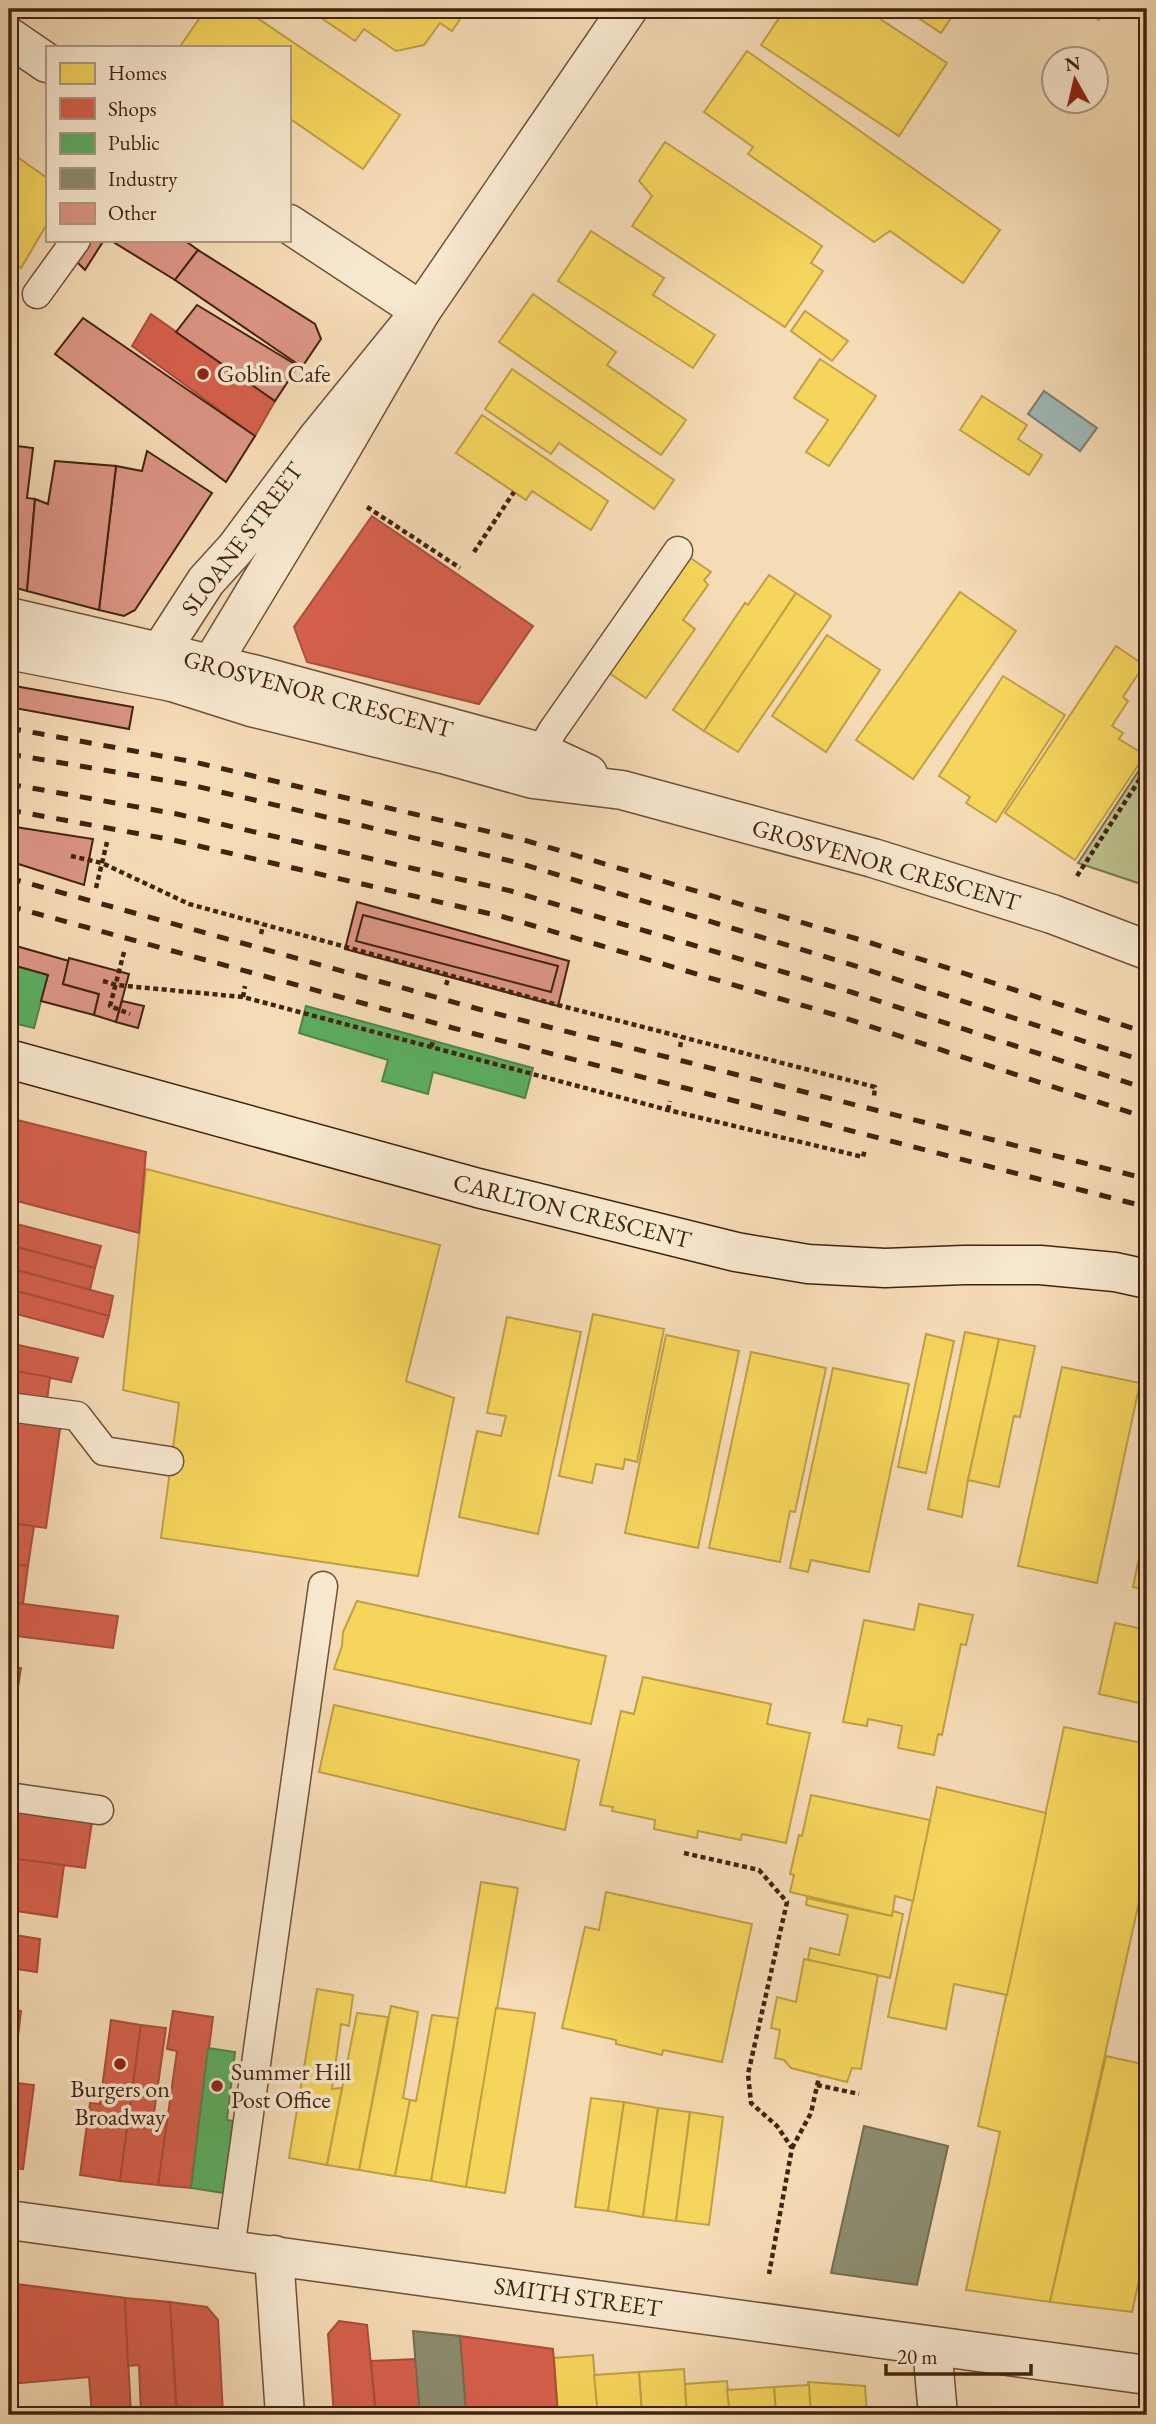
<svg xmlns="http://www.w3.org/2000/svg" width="1156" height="2424" font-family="'EB Garamond',serif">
<rect width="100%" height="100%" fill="#f5dbb6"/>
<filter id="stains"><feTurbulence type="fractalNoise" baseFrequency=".00286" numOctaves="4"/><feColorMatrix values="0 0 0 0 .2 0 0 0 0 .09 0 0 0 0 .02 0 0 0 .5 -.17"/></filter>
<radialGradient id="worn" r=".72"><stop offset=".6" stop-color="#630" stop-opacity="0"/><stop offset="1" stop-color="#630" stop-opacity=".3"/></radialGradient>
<!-- green -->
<polygon fill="#bcc08d" stroke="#7f724e" stroke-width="2" points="1147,758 1147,886 1078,863"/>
<!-- water -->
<polygon fill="#9fb9b7" stroke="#7a7d74" stroke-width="2" points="1044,391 1097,428 1080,451 1028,414"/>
<!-- homes -->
<g fill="#f6d55c" stroke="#c0a045" stroke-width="2">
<polygon points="206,9 244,9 400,115 363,169 289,118 289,47 184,47 181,45"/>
<polygon points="312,9 467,9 452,31 440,23 424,45 396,51 364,29 355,41 311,11"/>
<polygon points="785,9 865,9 947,63 899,136 761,45"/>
<polygon points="905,9 939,9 951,18 941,33"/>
<polygon points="1082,9 1107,9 1099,20"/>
<polygon points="747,51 1000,230 963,283 890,231 874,242 748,154 753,147 704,112"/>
<polygon points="665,142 822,246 811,263 823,271 785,327 632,226 652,196 639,181"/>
<polygon points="9,151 47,178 47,224 21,268 9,259"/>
<polygon points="591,231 664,278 653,295 715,335 693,368 558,281"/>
<polygon points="533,294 616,352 607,365 686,420 661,455 499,342"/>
<polygon points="805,311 848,341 832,361 791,331"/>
<polygon points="820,359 876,396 829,466 806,452 828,420 794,398"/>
<polygon points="512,369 674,480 654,509 559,443 551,454 485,409"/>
<polygon points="982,396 1027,425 1018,439 1042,455 1029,475 960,430"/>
<polygon points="482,415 608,501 591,530 532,491 526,500 456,453"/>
<polygon points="689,557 711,572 704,580 708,585 683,620 695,629 646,698 609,673"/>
<polygon points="769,575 796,593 704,731 673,710 745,603 748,605"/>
<polygon points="960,592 1016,631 913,779 856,740"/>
<polygon points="796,593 831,616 738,752 704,731"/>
<polygon points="827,635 880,670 826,752 772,716"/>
<polygon points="1116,646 1144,665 1123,697 1128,701 1112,726 1123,733 1119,739 1145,755 1075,860 1005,813"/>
<polygon points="1003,676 1065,715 996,822 966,803 970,797 939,776"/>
<polygon points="146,1169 440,1245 406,1381 454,1398 418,1576 161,1538 179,1403 123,1390"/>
<polygon points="593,1314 664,1329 637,1462 625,1459 623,1469 596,1464 592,1483 559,1476"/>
<polygon points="507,1317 581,1332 538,1534 459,1517 477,1431 501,1436 506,1416 487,1413"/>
<polygon points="965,1332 999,1339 968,1480 962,1517 928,1509"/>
<polygon points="926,1334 954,1341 926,1473 898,1467"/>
<polygon points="666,1335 739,1351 698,1548 625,1533"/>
<polygon points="999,1339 1035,1346 1020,1417 1014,1416 999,1487 968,1480"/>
<polygon points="751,1352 826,1368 795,1512 790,1511 780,1562 709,1548"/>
<polygon points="1062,1367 1140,1383 1097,1583 1018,1566"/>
<polygon points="833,1368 909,1384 869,1572 811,1560 808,1572 790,1568"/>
<polygon points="1145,1529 1147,1529 1147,1590 1133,1587"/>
<polygon points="357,1601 606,1656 591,1724 334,1669 342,1646 343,1632"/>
<polygon points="919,1604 973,1615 966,1645 961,1644 942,1735 938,1734 934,1755 898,1748 902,1726 868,1719 867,1726 843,1722 864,1620 914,1630"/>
<polygon points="1115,1623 1147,1630 1147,1697 1145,1697 1144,1704 1099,1694"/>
<polygon points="643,1677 771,1704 767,1724 810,1733 786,1843 742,1834 741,1840 698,1831 697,1838 654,1829 655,1820 612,1811 613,1807 600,1805 621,1711 634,1714"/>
<polygon points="334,1705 579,1760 565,1830 319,1772"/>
<polygon points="1064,1727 1147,1744 1147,1866 1050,2302 966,2290 1000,2132 978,2126"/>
<polygon points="937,1787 1046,1813 1007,1995 954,1984 946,2029 888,2017"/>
<polygon points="811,1795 930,1820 913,1901 895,1896 892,1916 790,1892 794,1875 790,1874 799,1835 802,1836"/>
<polygon points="481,1882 518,1888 466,2187 431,2181"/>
<polygon points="606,1892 752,1924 722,2062 663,2050 662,2055 616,2044 616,2040 562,2028 585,1927 599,1930"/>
<polygon points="807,1898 892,1916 893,1911 903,1914 890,1978 808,1960 810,1948 839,1955 848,1915 806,1905"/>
<polygon points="804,1959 878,1975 861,2069 852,2068 847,2082 791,2068 784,2060 775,2058 780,2030 771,2028 777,1997 796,2002"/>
<polygon points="317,1989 353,1995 349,2026 341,2024 332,2089 342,2088 327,2165 289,2158"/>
<polygon points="391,2006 418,2012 403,2098 410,2100 395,2176 359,2170"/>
<polygon points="496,2008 535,2013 505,2193 466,2187"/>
<polygon points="357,2013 388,2017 359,2170 327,2165"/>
<polygon points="432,2015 458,2018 431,2181 395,2176 410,2100 416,2101"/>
<polygon points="1106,2056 1147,2065 1147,2245 1132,2312 1050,2302"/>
<polygon points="591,2098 624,2102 608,2211 575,2207"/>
<polygon points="624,2102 658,2108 643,2217 608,2211"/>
<polygon points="658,2108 690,2112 676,2221 643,2217"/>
<polygon points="690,2112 723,2117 709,2225 676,2221"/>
<polygon points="593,2355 598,2415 558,2415 554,2358"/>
<polygon points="684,2369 687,2415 642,2415 639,2372"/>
<polygon points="639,2372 642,2415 598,2415 594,2375"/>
<polygon points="727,2381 730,2415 687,2415 685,2384"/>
<polygon points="808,2382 865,2386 867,2415 811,2415"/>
<polygon points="809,2385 811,2415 776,2415 774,2387"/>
<polygon points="774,2387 776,2415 730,2415 727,2390"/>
</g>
<!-- shops -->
<g fill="#d6604d" stroke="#aa4e3a" stroke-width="2">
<polygon points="151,314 275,401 255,436 132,346"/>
<polygon points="372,516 533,626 479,704 307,662 294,627"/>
<polygon points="9,1118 146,1152 139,1233 9,1199"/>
<polygon points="9,1222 101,1246 95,1268 9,1245"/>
<polygon points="9,1245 95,1268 90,1290 9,1268"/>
<polygon points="9,1268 113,1296 109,1316 9,1289"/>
<polygon points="9,1289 109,1316 103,1337 9,1312"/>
<polygon points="9,1312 18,1315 14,1344 9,1343"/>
<polygon points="9,1343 78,1358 71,1382 9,1370"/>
<polygon points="9,1370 50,1377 47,1401 9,1396"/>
<polygon points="9,1415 61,1422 46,1528 9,1523"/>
<polygon points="9,1523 34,1526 28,1566 9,1564"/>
<polygon points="9,1564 28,1566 23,1604 9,1602"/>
<polygon points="9,1602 118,1616 113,1648 9,1635"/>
<polygon points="9,1666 21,1668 16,1700 9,1699"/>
<polygon points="9,1699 16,1700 9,1770"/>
<polygon points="9,1811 92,1822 85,1868 9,1858"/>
<polygon points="9,1858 64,1865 57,1917 9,1910"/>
<polygon points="9,1934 40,1939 37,1972 9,1968"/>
<polygon points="9,2009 21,2011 18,2036 9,2035"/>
<polygon points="173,2011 213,2017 191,2188 158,2185 177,2051 167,2049"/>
<polygon points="111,2020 141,2025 120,2181 80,2175 90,2103 100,2104"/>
<polygon points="141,2025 166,2028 154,2113 168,2114 158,2185 120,2181"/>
<polygon points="9,2082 34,2085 23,2169 9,2167"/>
<polygon points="9,2283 125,2298 131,2415 92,2415 89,2377 10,2384"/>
<polygon points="125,2298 170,2302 177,2415 141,2415 139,2365 128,2366"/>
<polygon points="170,2302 207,2307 218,2320 223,2415 177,2415"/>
<polygon points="339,2321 367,2325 376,2415 334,2415 328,2334"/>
<polygon points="460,2336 553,2349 558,2415 466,2415"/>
<polygon points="416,2359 420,2415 376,2415 371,2361"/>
<polygon points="1014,2410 1045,2415 1014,2415"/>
</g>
<!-- public -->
<g fill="#5aae61" stroke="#538448" stroke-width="2">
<polygon points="9,964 48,975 34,1028 9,1022"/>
<polygon points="306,1006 533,1068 525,1098 433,1072 428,1094 382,1081 388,1060 299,1033"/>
<polygon points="208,2048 235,2052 227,2120 233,2121 224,2193 191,2188"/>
</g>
<!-- industry -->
<g fill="#8c8c6e" stroke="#766c52" stroke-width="2">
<polygon points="864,2126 948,2146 917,2285 831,2273"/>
<polygon points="413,2331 460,2336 466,2415 420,2415"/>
</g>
<!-- building -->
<g fill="#db9584" stroke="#42230f" stroke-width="2">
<polygon points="90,240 104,240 85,270 76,261"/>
<polygon points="110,240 184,240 198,250 175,280"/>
<polygon points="198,250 315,324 321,339 302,367 175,280"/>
<polygon points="197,305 298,366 275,401 176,332"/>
<polygon points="83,318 255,436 226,482 55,354"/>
<polygon points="9,445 33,448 27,498 35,499 27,591 9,586"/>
<polygon points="147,451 212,493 135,610 124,616 99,610 116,466 142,471"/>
<polygon points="55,461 116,466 99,610 27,591 35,499 48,504"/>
<polygon points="9,685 133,707 129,729 9,707"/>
<polygon points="9,826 93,839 84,885 9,861"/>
<polygon points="357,902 569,961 558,1006 345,949"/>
<polygon points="363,915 558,966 551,992 356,941"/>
<polygon points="9,944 69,961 63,984 99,994 94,1015 41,1001 48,975 9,964"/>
<polygon points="69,958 129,974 116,1022 94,1015 99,994 63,984"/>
<polygon points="122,1001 144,1006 138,1028 116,1022"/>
</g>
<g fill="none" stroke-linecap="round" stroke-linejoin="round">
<defs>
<g id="service">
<polyline points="37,294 76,240"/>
<polyline points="535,770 540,752 553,730 678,551"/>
<polyline points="9,1407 77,1416 104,1451 169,1461"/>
<polyline points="9,1797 99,1810"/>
<polyline points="230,2249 323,1586"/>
</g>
<g id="minor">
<polyline points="9,37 47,63"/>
<polyline points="289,224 421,311"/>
<polyline points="421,311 317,439 236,548 206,581 160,652 172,682 212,663 337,456 421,311 628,9"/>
<polyline points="9,2220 1147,2375"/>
<polyline points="274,2255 285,2415"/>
<polyline points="932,2347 938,2415"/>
</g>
<g id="tertiary">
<polyline points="9,617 257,675 540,752 588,774"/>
<polyline points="9,650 172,682 251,707 443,754 533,779 622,790 873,858 1052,914 1147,950"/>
</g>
<polyline id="secondary" points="9,1059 478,1188 736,1252 808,1264 885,1268 964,1265 1040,1265 1115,1272 1147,1279"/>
</defs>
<!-- service casing -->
<use href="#service" stroke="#6f5139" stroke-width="31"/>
<!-- minor casing -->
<use href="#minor" stroke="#6f5139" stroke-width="41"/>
<!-- tertiary casing -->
<use href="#tertiary" stroke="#6f5139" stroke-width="41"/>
<!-- secondary casing -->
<use href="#secondary" stroke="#42230f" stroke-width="41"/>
<!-- path -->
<g stroke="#42230f" stroke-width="4.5" stroke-dasharray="5 3.5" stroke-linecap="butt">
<polyline points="367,507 460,568"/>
<polyline points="474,552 514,492"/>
<polyline points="71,856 102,863 189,904 558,1005 875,1087 874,1096"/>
<polyline points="1077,876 1147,768"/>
<polyline points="96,888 107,842"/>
<polyline points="261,934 263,925"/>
<polyline points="124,952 110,1006 130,1014"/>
<polyline points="103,981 116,985 243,997 668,1110 863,1157 865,1149"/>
<polyline points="446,985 449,976"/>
<polyline points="243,997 245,986"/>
<polyline points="431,1047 434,1039"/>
<polyline points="680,1047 682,1037"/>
<polyline points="668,1110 670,1101"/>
<polyline points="684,1853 759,1870 787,1902 748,2074 751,2103 777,2126 792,2148 769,2274"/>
<polyline points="817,2085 859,2094"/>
<polyline points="792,2148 811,2113 819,2077"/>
</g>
<!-- service -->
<use href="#service" stroke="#f8e8d0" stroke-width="28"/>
<!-- minor -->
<use href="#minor" stroke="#f8e8d0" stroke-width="38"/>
<!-- tertiary -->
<use href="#tertiary" stroke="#f8e8d0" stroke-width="38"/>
<!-- secondary -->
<use href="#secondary" stroke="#f8e8d0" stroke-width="38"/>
<!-- rail -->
<g stroke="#42230f" stroke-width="5" stroke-dasharray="12 12" stroke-linecap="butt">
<polyline points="9,728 194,762 524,840 871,943 1147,1033"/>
<polyline points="9,754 187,784 519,863 859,967 1147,1062"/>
<polyline points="9,784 177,814 511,891 851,992 1147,1089"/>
<polyline points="9,810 173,840 504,917 842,1017 1147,1118"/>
<polyline points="9,878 482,1010 1147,1179"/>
<polyline points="9,906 475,1034 1147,1207"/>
</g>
</g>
<!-- markers -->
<g fill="#8f2418" stroke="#f8e8d0" stroke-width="2.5">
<circle cx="203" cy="374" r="7"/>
<circle cx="120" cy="2064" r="7"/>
<circle cx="217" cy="2086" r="7"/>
</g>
<g text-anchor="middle" stroke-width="7" stroke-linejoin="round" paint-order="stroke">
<!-- poi labels -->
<g font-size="24" fill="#42230f" stroke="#f8e8d0" text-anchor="start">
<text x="217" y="382">Goblin Cafe</text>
<text x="231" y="2080">Summer Hill<tspan x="231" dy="28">Post Office</tspan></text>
<text x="120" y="2097" text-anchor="middle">Burgers on<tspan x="120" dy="28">Broadway</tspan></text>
</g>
<!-- street labels -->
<g font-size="24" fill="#42230f" stroke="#f8e8d0">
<text transform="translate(242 539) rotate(-53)" y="8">SLOANE STREET</text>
<text transform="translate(318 694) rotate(15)" y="8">GROSVENOR CRESCENT</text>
<text transform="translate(886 865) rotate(16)" y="8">GROSVENOR CRESCENT</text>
<text transform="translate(572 1211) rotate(14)" y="8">CARLTON CRESCENT</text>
<text transform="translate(578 2297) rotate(8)" y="8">SMITH STREET</text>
</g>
</g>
<!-- margin -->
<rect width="1156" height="2424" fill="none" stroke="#f5dbb6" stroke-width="35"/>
<rect x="10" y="10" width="1135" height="2403" fill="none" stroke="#42230f" stroke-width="3.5"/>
<rect x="18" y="18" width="1121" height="2389" fill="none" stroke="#42230f" stroke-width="2"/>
<!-- legend -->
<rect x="46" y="46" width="245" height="196" fill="#f8e8d0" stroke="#af9983" stroke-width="2"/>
<rect x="60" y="63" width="35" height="21" fill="#f6d55c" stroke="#af9983" stroke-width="2"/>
<text x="108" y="80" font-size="21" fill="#42230f">Homes</text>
<rect x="60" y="98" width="35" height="21" fill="#d6604d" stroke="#af9983" stroke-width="2"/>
<text x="108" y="116" font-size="21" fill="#42230f">Shops</text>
<rect x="60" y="133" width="35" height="21" fill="#5aae61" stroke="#af9983" stroke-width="2"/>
<text x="108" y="150" font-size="21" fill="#42230f">Public</text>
<rect x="60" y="168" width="35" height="21" fill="#8c8c6e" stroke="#af9983" stroke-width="2"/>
<text x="108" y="186" font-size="21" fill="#42230f">Industry</text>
<rect x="60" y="203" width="35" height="21" fill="#db9584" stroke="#af9983" stroke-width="2"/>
<text x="108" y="220" font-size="21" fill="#42230f">Other</text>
<!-- north arrow -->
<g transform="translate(1075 80) rotate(352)"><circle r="33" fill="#f8e8d0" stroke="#af9983" stroke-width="2"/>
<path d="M0-5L12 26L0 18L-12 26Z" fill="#8f2418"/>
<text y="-10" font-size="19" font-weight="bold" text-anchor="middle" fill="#42230f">N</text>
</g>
<!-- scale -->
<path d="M886 2364v10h145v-10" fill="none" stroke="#42230f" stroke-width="3.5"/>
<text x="897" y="2364" font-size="21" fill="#42230f" stroke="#f8e8d0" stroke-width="5" paint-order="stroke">20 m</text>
<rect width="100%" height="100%" filter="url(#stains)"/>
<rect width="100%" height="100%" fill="url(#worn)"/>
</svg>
